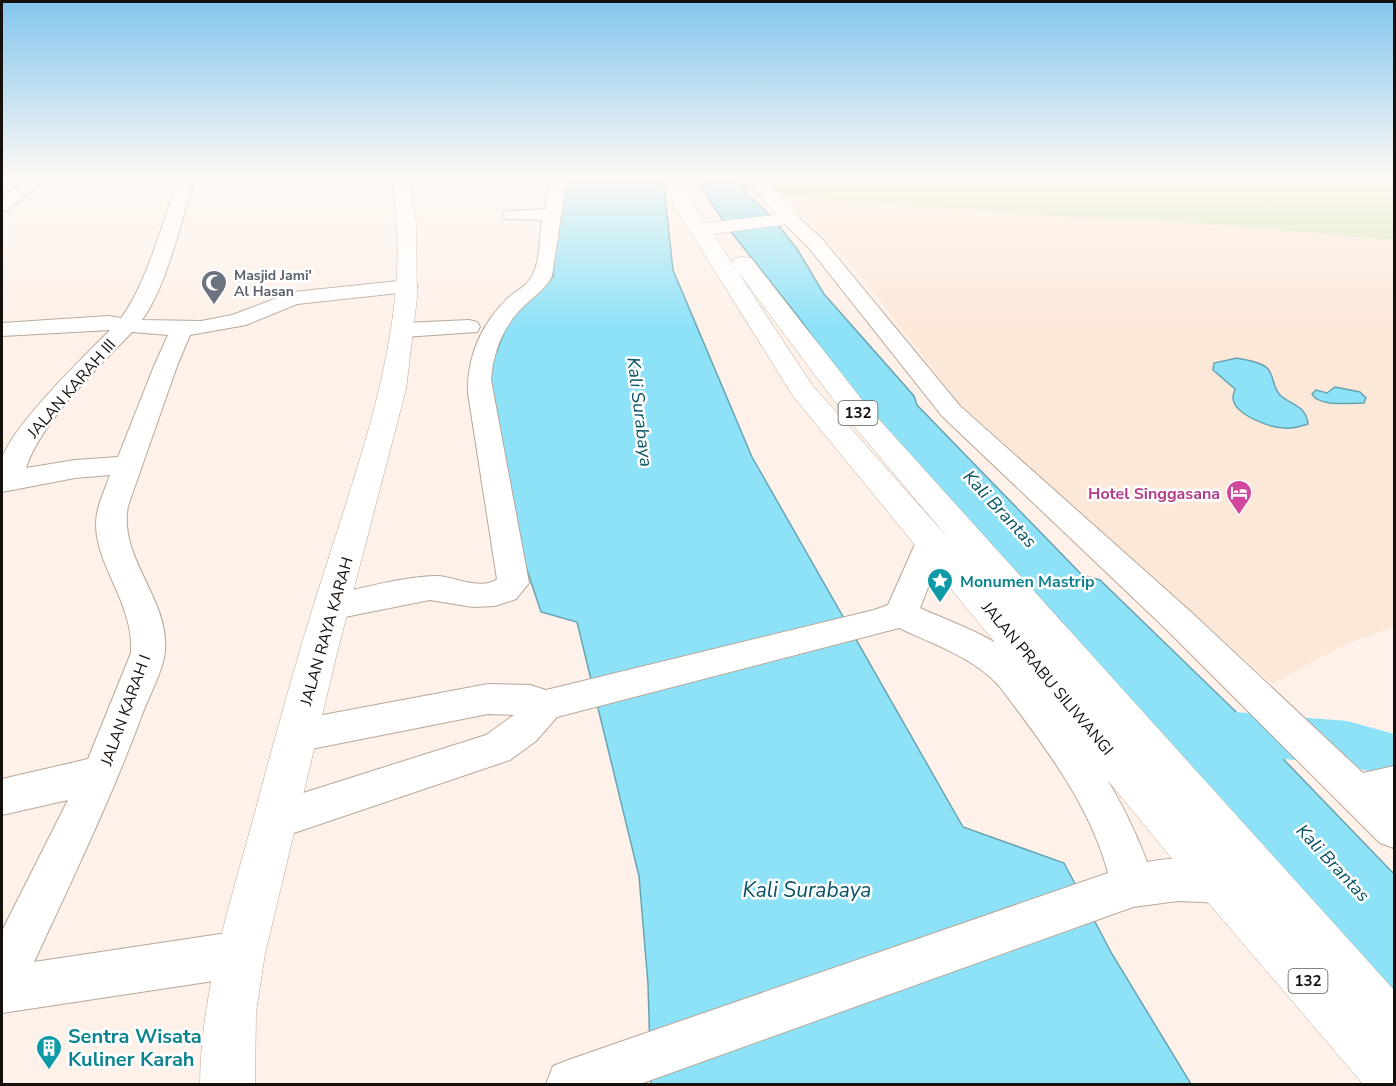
<svg xmlns="http://www.w3.org/2000/svg" width="1396" height="1086" font-family="'Nunito Sans',sans-serif">
<rect width="100%" height="100%" fill="#fdf1e9"/>
<!-- built -->
<polygon fill="#fce8d9" points="779,194 1072,218 1167,221 1394,240 1394,627 1348,643 1272,684 960,404 853,266"/>
<!-- green -->
<polygon fill="#d8e5b5" points="764,176 1394,176 1394,240 1167,221 1072,218 813,198 779,194"/>
<!-- water -->
<g fill="#8de2f8" stroke="#69a3b1" stroke-width="1.5">
<polygon points="566,176 666,176 664,187 673,270 752,457 963,827 1064,863 1112,954 1191,1084 651,1084 648,984 639,876 577,622 541,612 525,564 487,375 510,318 553,277 555,235"/>
<polygon points="700,176 741,176 740,182 749,196 772,217 797,249 824,294 914,396 917,405 1082,575 1100,580 1264,739 1394,874 1394,1007 1058,618 904,449 841,376 799,318 725,224 700,184"/>
<path d="M1237,358C1246,360 1262,362 1268,369C1274,376 1273,388 1280,395C1292,406 1306,405 1308,424C1301,426 1292,429 1285,428C1271,428 1234,415 1233,398C1233,395 1234,392 1235,389L1213,370L1214,363Z"/>
<path d="M1335,387L1360,392L1366,398L1364,403C1350,403 1318,407 1312,394L1316,390L1327,393Z"/>
</g>
<g fill="none" stroke-linecap="round" stroke-linejoin="round">
<!-- river -->
<polygon fill="#8de2f8" fill-rule="evenodd" points="1208,710 1347,721 1394,734 1394,779 1347,765 1208,752 1191,746 1184,731 1191,716"/>
<defs>
<g id="minor">
<polygon points="31,176 49,176 8,210 2,211 2,198"/>
<path d="M179,176H195C182,218 167,286 142,320L201,321L232,315L293,292L408,280L415,282L418,286L415,290L408,292L297,304L246,325L190,335L177,366L128,506C118,558 169,598 165,650C164,669 149,696 142,715C111,799 72,880 34,962L240,931L256,938L263,954L256,970L240,977L2,1013V931L68,800L2,815V779L88,759L131,653C134,603 96,567 96,524C96,507 105,490 110,475L75,478L2,492C2,482 0,469 2,459C11,427 84,356 110,330L2,336V323L108,316L121,318C147,284 164,217 179,176ZM132,332L168,335L154,366L118,457L75,460L26,468C40,423 99,367 132,332Z"/>
<path d="M551,176H567L552,276C546,288 536,295 526,304C504,324 493,351 491,380L529,583L516,599L495,606L473,607L430,600L330,620L319,617L314,608L319,599C346,591 411,575 438,576C454,577 483,591 497,579L468,393C467,356 482,323 509,297C516,291 525,287 530,279C541,264 539,237 542,220L506,219L503,215L506,211L545,209Z"/>
<polygon points="790,214 796,215 823,240 960,406 1191,612 1363,773 1394,766 1394,848 1380,843 1167,630 942,416 809,248 784,223 781,219 784,215"/>
<polygon points="469,320 477,322 480,327 477,332 404,337 396,335 393,330 396,325 404,323"/>
<path d="M931,531L942,535L946,542L920,608C955,624 998,637 1025,666C1074,726 1120,788 1147,862C1177,857 1208,855 1237,867L1243,882L1237,897L1222,903L1178,901L1133,907L640,1084H546L553,1066L571,1059L1108,873C1090,804 1042,743 1000,687C975,658 933,644 899,628L557,717L536,741L510,760L276,839L262,834L256,820L262,806L486,735L514,715L488,714L296,752L283,748L277,736L283,724L296,720L488,684L530,685L546,690L874,610L888,605L916,542L920,535Z"/>
</g>
<g id="major">
<path d="M390,176H408L416,223L417,298L406,389L337,653L265,954L256,1012L255,1084H200C201,994 228,910 252,823C276,734 300,645 329,557C366,441 417,299 390,176Z"/>
<path d="M668,176H686C686,194 695,208 705,223L776,215L756,189L750,176H768L773,187L800,219L797,223L713,234L812,385L949,539L847,418L735,268L732,263L735,258L743,257L751,258L867,406L1394,990V1084H1363L1205,899L793,396L673,204L668,185Z"/>
</g>
</defs>
<!-- minor casing -->
<use href="#minor" stroke="#b8a799" stroke-width="2"/>
<!-- major casing -->
<use href="#major" stroke="#b8a799" stroke-width="1"/>
<!-- minor -->
<use href="#minor" fill="#fff" fill-rule="evenodd"/>
<!-- major -->
<use href="#major" fill="#fff" fill-rule="evenodd"/>
</g>
<!-- sky -->
<linearGradient id="sky" x2="0" y2="1"><stop stop-color="#83c6ee"/><stop offset="0.54" stop-color="#fef9f5"/><stop offset="1" stop-color="#fef9f5" stop-opacity="0"/></linearGradient>
<rect width="1396" height="328" fill="url(#sky)"/>
<!-- icons -->
<defs>
<symbol id="mosque-pin" viewBox="-11 -11 22 30"><path d="M0 17L-7.5 6A9.5 9.5 0 1 1 7.5 6Z" fill="#6b7280" stroke="#fff"/><path d="M3.5-4.9A6 6 0 1 0 3.5 4.9A5 5 0 1 1 3.5-4.9Z" fill="#fff"/></symbol>
<symbol id="hotel-pin" viewBox="-11 -11 22 30"><path d="M0 17L-7.5 6A9.5 9.5 0 1 1 7.5 6Z" fill="#d1479c" stroke="#fff"/><path d="M-6-4.5h1.5V1H6V5H4.5V3h-9V5H-6ZM-4 0a1.8 1.8 0 1 1 3.6 0ZM.5 0V-2.5h3Q6-2.5 6 0Z" fill="#fff"/></symbol>
<symbol id="sight-pin" viewBox="-11 -11 22 30"><path d="M0 17L-7.5 6A9.5 9.5 0 1 1 7.5 6Z" fill="#0f9aa8" stroke="#fff"/><path d="M0-6L1.8-2.2L6-1.7L2.9 1.2L3.7 5.4L0 3.3L-3.7 5.4L-2.9 1.2L-6-1.7L-1.8-2.2Z" fill="#fff"/></symbol>
<symbol id="building-pin" viewBox="-11 -11 22 30"><path d="M0 17L-7.5 6A9.5 9.5 0 1 1 7.5 6Z" fill="#0f9aa8" stroke="#fff"/><path d="M-4-6H4V6H1V3H-1V6H-4ZM-2.5-4.3h1.7v1.8h-1.7ZM.8-4.3h1.7v1.8H.8ZM-2.5-1h1.7V.8h-1.7ZM.8-1h1.7V.8H.8Z" fill="#fff"/></symbol>
</defs>
<g fill-rule="evenodd">
<use href="#mosque-pin" x="199" y="268" width="30" height="40"/>
<use href="#hotel-pin" x="1224" y="478" width="30" height="40"/>
<use href="#sight-pin" x="925" y="566" width="30" height="40"/>
<use href="#building-pin" x="34" y="1033" width="30" height="40"/>
</g>
<g text-anchor="middle" stroke-width="5" stroke-linejoin="round" paint-order="stroke">
<!-- far-worship labels -->
<g font-size="14" font-weight="bold" fill="#5b616d" stroke="#fff" text-anchor="start">
<text x="234" y="280">Masjid Jami'<tspan x="234" dy="16">Al Hasan</tspan></text>
</g>
<!-- shield labels -->
<g fill="#fff" stroke="#5c5855" stroke-width="1.5">
<rect x="838.5" y="401" width="39" height="24" rx="4.5"/>
<rect x="1288.5" y="969" width="39" height="24" rx="4.5"/>
</g>
<g font-size="15" font-weight="bold" fill="#16100c">
<text x="858" y="418">132</text>
<text x="1308" y="986">132</text>
</g>
<!-- street labels -->
<g font-size="16" fill="#16100c" stroke="#fff">
<text transform="translate(71 388) rotate(-49)" y="6">JALAN KARAH III</text>
<text transform="translate(326 631) rotate(-74)" y="6">JALAN RAYA KARAH</text>
<text transform="translate(1048 678) rotate(50)" y="6">JALAN PRABU SILIWANGI</text>
<text transform="translate(125 710) rotate(-70)" y="6">JALAN KARAH I</text>
</g>
<!-- hotel labels -->
<g font-size="16" font-weight="bold" fill="#b23c85" stroke="#fff" text-anchor="end">
<text x="1220" y="499">Hotel Singgasana</text>
</g>
<!-- culture labels -->
<g font-size="16" font-weight="bold" fill="#0d838f" stroke="#fff" text-anchor="start">
<text x="960" y="587">Monumen Mastrip</text>
</g>
<!-- water labels -->
<g font-size="18" font-style="italic" fill="#075363" stroke="#fff">
<text transform="translate(640 412) rotate(83)" y="6">Kali Surabaya</text>
<text transform="translate(1000 509) rotate(47)" y="6">Kali Brantas</text>
<text transform="translate(1333 863) rotate(47)" y="6">Kali Brantas</text>
</g>
<!-- near-culture labels -->
<g font-size="20" font-weight="bold" fill="#0d838f" stroke="#fff" text-anchor="start">
<text x="68" y="1043">Sentra Wisata<tspan x="68" dy="23">Kuliner Karah</tspan></text>
</g>
<!-- near-water labels -->
<g font-size="21" font-style="italic" fill="#075363" stroke="#fff">
<text x="807" y="897">Kali Surabaya</text>
</g>
</g>
<!-- border -->
<rect width="1396" height="1086" fill="none" stroke="#16100c" stroke-width="6"/>
</svg>
